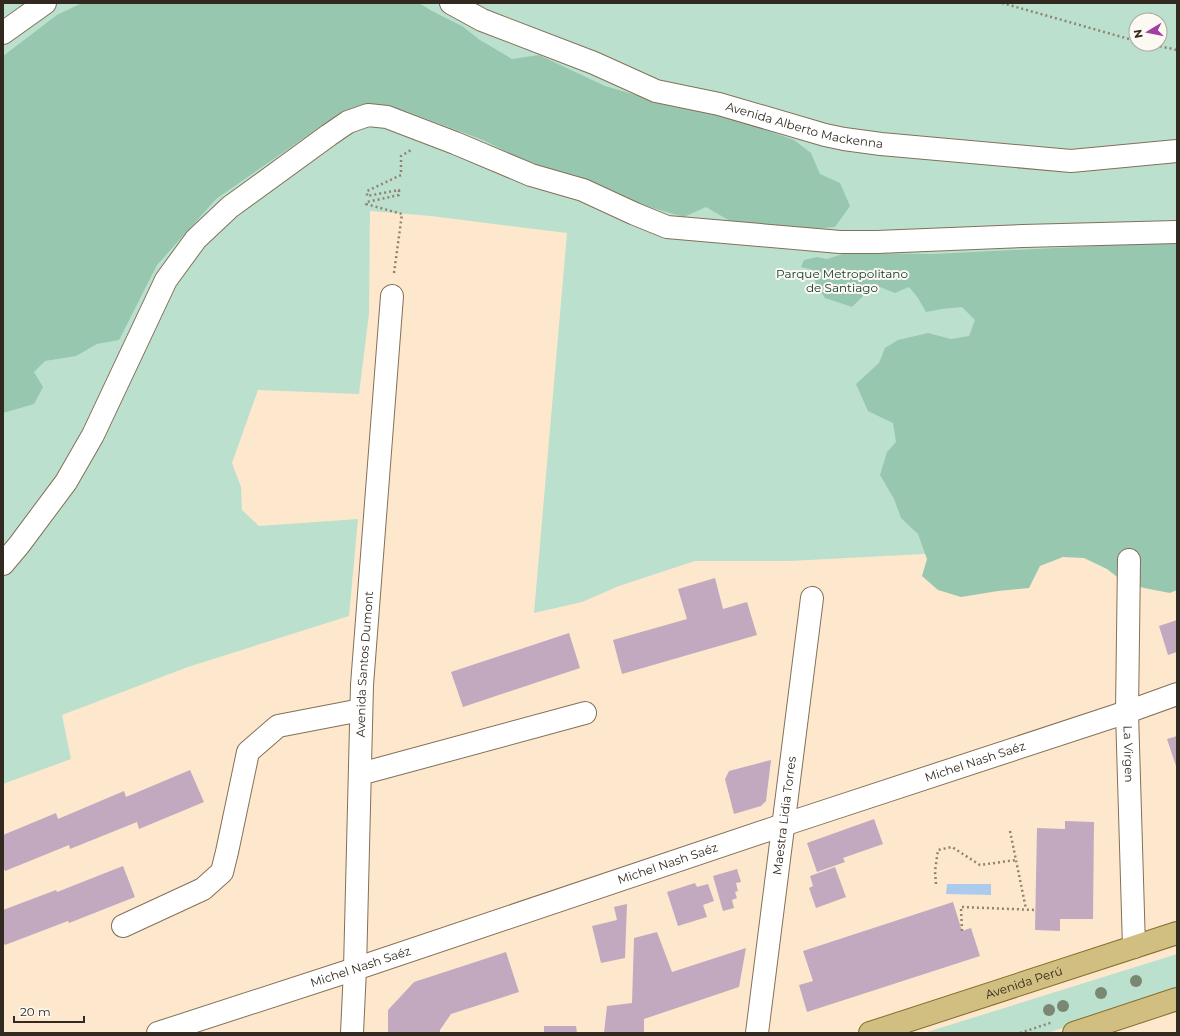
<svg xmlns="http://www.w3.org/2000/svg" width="1180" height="1036" font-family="Montserrat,sans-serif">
<rect width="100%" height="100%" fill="#fde8cd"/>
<!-- green -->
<g fill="#bbe1ce" fill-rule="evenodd">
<path d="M3,3H1177V546L963,552L790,561H695L619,586L582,602L534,613L567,233L431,216L370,211L369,314L359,394L258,390L232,463L241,487L242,510L259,526L358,519L349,616L188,667L62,715L71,759L3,784ZM1136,20H1160V44H1136Z"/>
<polygon points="1177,954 1177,992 1047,1033 924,1033"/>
</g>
<!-- forest -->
<g fill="#97c7af">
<polygon points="82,3 419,3 432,11 462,26 480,40 512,59 539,55 605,86 649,99 717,114 758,127 794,140 811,153 820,174 840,183 850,206 835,227 802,230 766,226 730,221 706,207 684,217 639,204 580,177 534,166 483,140 408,112 375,104 354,108 321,126 216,199 157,265 119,340 97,344 76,356 45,361 34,372 43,387 34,404 3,413 3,56 57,15"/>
<polygon points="1177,242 1177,590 1170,593 1144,588 1121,580 1107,569 1084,558 1063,557 1040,566 1029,588 998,591 961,597 938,590 922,576 927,559 918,534 901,518 894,499 880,475 887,452 896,442 893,423 868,411 856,384 879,363 885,348 898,340 928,333 951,339 969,336 975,320 962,307 942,309 926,312 918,298 909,287 895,293 880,287 863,296 852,307 825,298 816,285 813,270 801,267 804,260 817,257 827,259 846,253 934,254"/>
</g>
<!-- water -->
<polygon fill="#abcaee" points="947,884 991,884 991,895 946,894"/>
<!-- building -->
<g fill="#c2a9c0">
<polygon points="715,578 723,609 747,602 757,635 622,674 613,640 687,619 678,589"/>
<polygon points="1177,620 1177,652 1168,655 1159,626"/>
<polygon points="569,633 580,668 463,707 451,672"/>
<polygon points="1177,736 1177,769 1167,739"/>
<polygon points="771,760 766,801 761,806 734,814 725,779 729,771"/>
<polygon points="190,770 204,802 139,829 137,822 70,849 69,845 5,871 3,867 3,835 56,813 58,819 124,791 126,797"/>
<polygon points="874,819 883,844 843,858 845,862 817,872 807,843"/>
<polygon points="1065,821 1094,822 1093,919 1060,919 1060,931 1035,930 1037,828 1065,829"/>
<polygon points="123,866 135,897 69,923 68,921 5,945 3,941 3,910 56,890 57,892"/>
<polygon points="835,867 846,897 816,908 809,888 813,886 810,876"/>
<polygon points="737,869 741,882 736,883 738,891 735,892 737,898 732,900 734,908 723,911 713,876"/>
<polygon points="695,883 697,887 708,884 714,901 703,905 707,917 678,926 667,892"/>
<polygon points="953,902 962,931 971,928 980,956 807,1012 799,985 813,981 803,951"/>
<polygon points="627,904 625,958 601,963 592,926 617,920 614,907"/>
<polygon points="657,932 672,972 746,948 739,987 644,1019 644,1033 604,1033 607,1006 632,1003 634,938"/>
<polygon points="506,952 519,992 451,1014 440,1030 440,1033 388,1033 388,1010 414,982"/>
<polygon points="544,1026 576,1026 577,1033 544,1033"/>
</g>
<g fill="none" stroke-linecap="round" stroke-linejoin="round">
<defs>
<g id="minor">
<path id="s1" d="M451,3L482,20L594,63L656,91L719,104L825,135L844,139L881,144L1071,161L1177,151"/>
<polyline points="3,33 45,3"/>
<path id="s2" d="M1129,560L1127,712L1134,947"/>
<polyline points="3,564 19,545 66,482 93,435 166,280 196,239 230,207 329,135 348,122 368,115 387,117 455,143 531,175 583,190 635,214 667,227 840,242 877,242 1023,236 1177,232"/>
<polyline points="360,774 585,713"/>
<polyline points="123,926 203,889 222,872 227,852 248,752 278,726 361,710"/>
<path id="s3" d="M158,1033L355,969L783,825L1127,712L1177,694"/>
<path id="s4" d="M352,1033L355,969L362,685L392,296"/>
<path id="s5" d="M757,1033L812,598"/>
</g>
<g id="major">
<path id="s6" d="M870,1033L1177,933"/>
<polyline points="1074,1033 1177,999"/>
</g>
</defs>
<!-- minor casing -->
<use href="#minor" stroke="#837058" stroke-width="24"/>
<!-- major casing -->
<use href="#major" stroke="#856e28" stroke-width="24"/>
<!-- path -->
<g stroke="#918371" stroke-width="2.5" stroke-dasharray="2 3" stroke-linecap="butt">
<polyline points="1002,3 1136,41"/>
<polyline points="1150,44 1177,50"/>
<polyline points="394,273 402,214 366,204 367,202 399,195 399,190 367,196 367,191 401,175 401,156 411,150"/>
<polyline points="1010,831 1026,909"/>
<polyline points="936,884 935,871 938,850 952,847 980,865 1016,860"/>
<polyline points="962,931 961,907 1036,910"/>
<polyline points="1020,1033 1053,1022"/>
</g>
<!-- minor -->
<use href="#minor" stroke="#fff" stroke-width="22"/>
<!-- major -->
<use href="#major" stroke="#d1be81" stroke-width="22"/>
</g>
<!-- trees -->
<g fill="#7a8772">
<circle cx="1136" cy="981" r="6"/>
<circle cx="1101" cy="993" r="6"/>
<circle cx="1063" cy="1006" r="6"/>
<circle cx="1049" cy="1010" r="6"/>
</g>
<g text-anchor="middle" stroke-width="4" stroke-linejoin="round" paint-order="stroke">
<!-- street labels -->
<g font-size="12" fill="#322a20" stroke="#fcf8f2">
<text dy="4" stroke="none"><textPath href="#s1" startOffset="376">Avenida Alberto Mackenna</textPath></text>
<text dy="4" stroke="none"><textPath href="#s4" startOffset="369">Avenida Santos Dumont</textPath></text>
<text dy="4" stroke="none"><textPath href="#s2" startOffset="194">La Virgen</textPath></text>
<text dy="4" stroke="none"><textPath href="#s3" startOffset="861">Michel Nash Saéz</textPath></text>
<text dy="4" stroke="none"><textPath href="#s5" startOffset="219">Maestra Lidia Torres</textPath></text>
<text dy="4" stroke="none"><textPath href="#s3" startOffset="537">Michel Nash Saéz</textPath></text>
<text dy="4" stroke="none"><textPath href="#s3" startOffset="213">Michel Nash Saéz</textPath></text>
<text dy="4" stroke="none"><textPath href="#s6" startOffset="162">Avenida Perú</textPath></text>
</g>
<!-- park labels -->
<g font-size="12" fill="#0e3727" stroke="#fcf8f2">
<text x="842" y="278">Parque Metropolitano<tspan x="842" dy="14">de Santiago</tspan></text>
</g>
</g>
<!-- border -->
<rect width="1180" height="1036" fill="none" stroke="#322a20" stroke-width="8"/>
<!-- north arrow -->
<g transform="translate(1148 32) rotate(260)"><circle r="19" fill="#fcf8f2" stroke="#aba69e"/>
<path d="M0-3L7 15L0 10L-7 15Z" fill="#a23da2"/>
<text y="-6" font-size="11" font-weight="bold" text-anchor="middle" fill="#322a20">N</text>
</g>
<!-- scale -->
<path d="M14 1016v6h70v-6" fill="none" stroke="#322a20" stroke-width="2"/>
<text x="20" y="1016" font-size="12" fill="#322a20" stroke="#fcf8f2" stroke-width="3" paint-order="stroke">20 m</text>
</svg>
